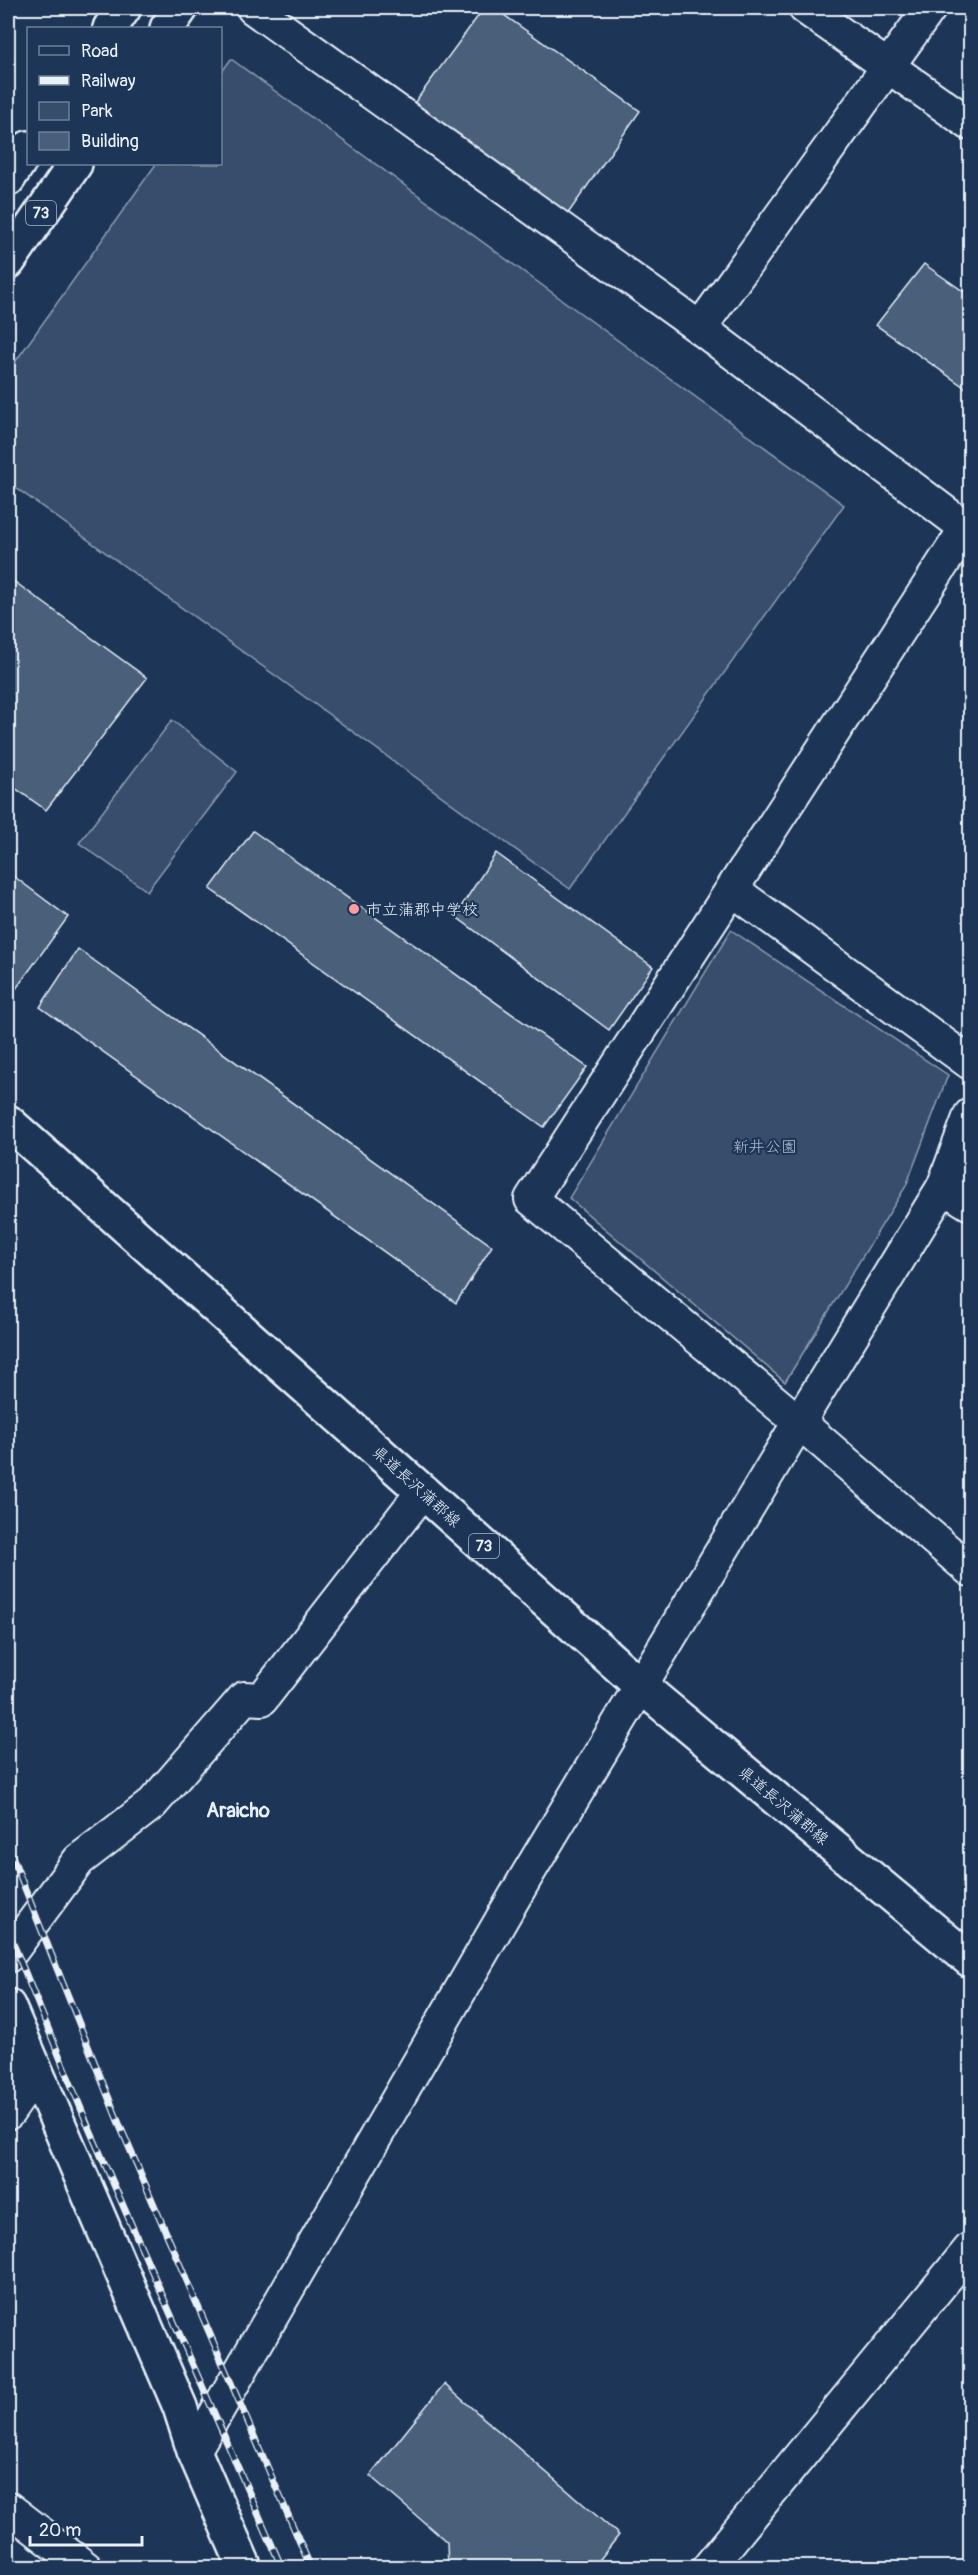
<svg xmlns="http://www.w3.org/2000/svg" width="978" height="2575" font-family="Pangolin,'Klee One',sans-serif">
<rect width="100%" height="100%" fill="#1d3557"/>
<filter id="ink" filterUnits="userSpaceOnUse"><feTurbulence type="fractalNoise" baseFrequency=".0167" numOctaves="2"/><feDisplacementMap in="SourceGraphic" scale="12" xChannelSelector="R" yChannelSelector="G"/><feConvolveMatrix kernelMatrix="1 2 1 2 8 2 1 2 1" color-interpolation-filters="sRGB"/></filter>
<g filter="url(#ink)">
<!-- green -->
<g fill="#374d6c" stroke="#909fb2" stroke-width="1.5">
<polygon points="231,59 844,505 570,889 8,482 8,372 156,164 220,164 221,73"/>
<polygon points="172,720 237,772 147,891 79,843"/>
<polygon points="731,930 948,1075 906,1186 785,1382 569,1198"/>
</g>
<!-- building -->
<g fill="#495e7a" stroke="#e8f1f8" stroke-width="1.5">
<polygon points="484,8 494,8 640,111 567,215 412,106"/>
<polygon points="924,264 970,296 970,391 876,325"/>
<polygon points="8,577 147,678 46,810 8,783"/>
<polygon points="253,831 587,1067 544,1127 210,889"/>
<polygon points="496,853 653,967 609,1030 455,916"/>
<polygon points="8,872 68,917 10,997 8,996"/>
<polygon points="78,949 492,1246 456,1303 40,1007"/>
<polygon points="444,2384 619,2535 593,2568 448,2568 447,2542 370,2476"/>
</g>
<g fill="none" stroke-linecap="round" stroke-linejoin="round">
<defs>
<g id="minor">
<polyline points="253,8 700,328 970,531"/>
<polyline points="805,8 970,124"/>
<polyline points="700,328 930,8"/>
<polyline points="966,528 531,1199 799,1422 970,1570"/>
<polyline points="733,890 970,1063"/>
<polyline points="943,1187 970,1204"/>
<polyline points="8,1956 79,1860 152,1804 244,1698 262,1699 423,1491"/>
<polyline points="8,2113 36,2073"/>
<polyline points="194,2451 526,1877 799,1422 943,1187 970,1115"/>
<polyline points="8,2508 86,2568"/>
<polyline points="708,2568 970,2249"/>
</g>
<polyline id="tertiary" points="8,2006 180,2407 194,2451 245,2568"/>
<g id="primary">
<polyline points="110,28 124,8"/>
<polyline points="167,28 181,8"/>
<polyline points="8,179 28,148"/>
<polyline points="8,262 75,164"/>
<polyline points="8,1122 642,1687 970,1960"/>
</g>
</defs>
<!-- minor casing -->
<use href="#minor" stroke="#e8f1f8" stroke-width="36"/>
<!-- tertiary casing -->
<use href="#tertiary" stroke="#e8f1f8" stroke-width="38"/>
<!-- primary casing -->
<use href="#primary" stroke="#e8f1f8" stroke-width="38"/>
<!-- minor -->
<use href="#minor" stroke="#1d3557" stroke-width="32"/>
<!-- tertiary -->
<use href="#tertiary" stroke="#1d3557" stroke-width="33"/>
<!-- primary -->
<use href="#primary" stroke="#1d3557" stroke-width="33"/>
<defs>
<g id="rail">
<polyline points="8,1846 120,2126 311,2568"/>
<polyline points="8,1931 89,2128 282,2568"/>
</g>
</defs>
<!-- rail casing -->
<use href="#rail" stroke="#e8f1f8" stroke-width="7"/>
<!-- rail -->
<use href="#rail" stroke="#1d3557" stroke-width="4.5" stroke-dasharray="14" stroke-linecap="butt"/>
</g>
</g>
<!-- markers -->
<circle fill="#ff9aa2" stroke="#1d3557" stroke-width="2" cx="354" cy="909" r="6"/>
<g text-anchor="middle" stroke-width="4.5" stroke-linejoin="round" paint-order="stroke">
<!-- shield labels -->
<g fill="#1d3557" stroke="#abb9c8" stroke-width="1.5">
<rect x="26" y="201" width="30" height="24" rx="4.5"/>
<rect x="469" y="1534" width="30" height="24" rx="4.5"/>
</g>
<g font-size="15" font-weight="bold" fill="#e8f1f8">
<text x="41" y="218">73</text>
<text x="484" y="1551">73</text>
</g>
<!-- poi labels -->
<g font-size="16" fill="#e8f1f8" stroke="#1d3557" text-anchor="start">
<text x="366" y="915">市立蒲郡中学校</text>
</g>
<!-- park labels -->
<g font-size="16" fill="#b3c0ce" stroke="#1d3557">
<text x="765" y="1152">新井公園</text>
</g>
<!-- street labels -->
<g font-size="16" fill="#e8f1f8" stroke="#1d3557">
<text transform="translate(417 1486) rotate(42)" y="6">県道長沢蒲郡線</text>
<text transform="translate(784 1805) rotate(40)" y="6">県道長沢蒲郡線</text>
</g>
<!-- quarter labels -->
<g font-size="20" font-weight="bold" fill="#e8f1f8" stroke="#1d3557">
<text x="238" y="1817">Araicho</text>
</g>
</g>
<!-- margin -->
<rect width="978" height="2575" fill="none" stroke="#1d3557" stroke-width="30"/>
<rect x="15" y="15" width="948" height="2545" fill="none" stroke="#e8f1f8" stroke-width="2" filter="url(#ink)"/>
<!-- legend -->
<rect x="27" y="27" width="195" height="138" fill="#1d3557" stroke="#6e8097" stroke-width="1.5"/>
<rect x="39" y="46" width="30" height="9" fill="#1d3557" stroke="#6e8097" stroke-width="1.5"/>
<text x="81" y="57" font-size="18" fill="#e8f1f8">Road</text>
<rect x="39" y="76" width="30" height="9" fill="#e8f1f8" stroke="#6e8097" stroke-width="1.5"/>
<text x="81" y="87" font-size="18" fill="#e8f1f8">Railway</text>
<rect x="39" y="102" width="30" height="18" fill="#374d6c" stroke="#6e8097" stroke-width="1.5"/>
<text x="81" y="117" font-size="18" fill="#e8f1f8">Park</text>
<rect x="39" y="132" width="30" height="18" fill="#495e7a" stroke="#6e8097" stroke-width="1.5"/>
<text x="81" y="147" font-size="18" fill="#e8f1f8">Building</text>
<!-- scale -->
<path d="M30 2536v9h112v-9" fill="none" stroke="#e8f1f8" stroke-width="3"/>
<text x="39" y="2536" font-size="18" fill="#e8f1f8" stroke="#1d3557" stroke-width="4.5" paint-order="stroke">20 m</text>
</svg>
